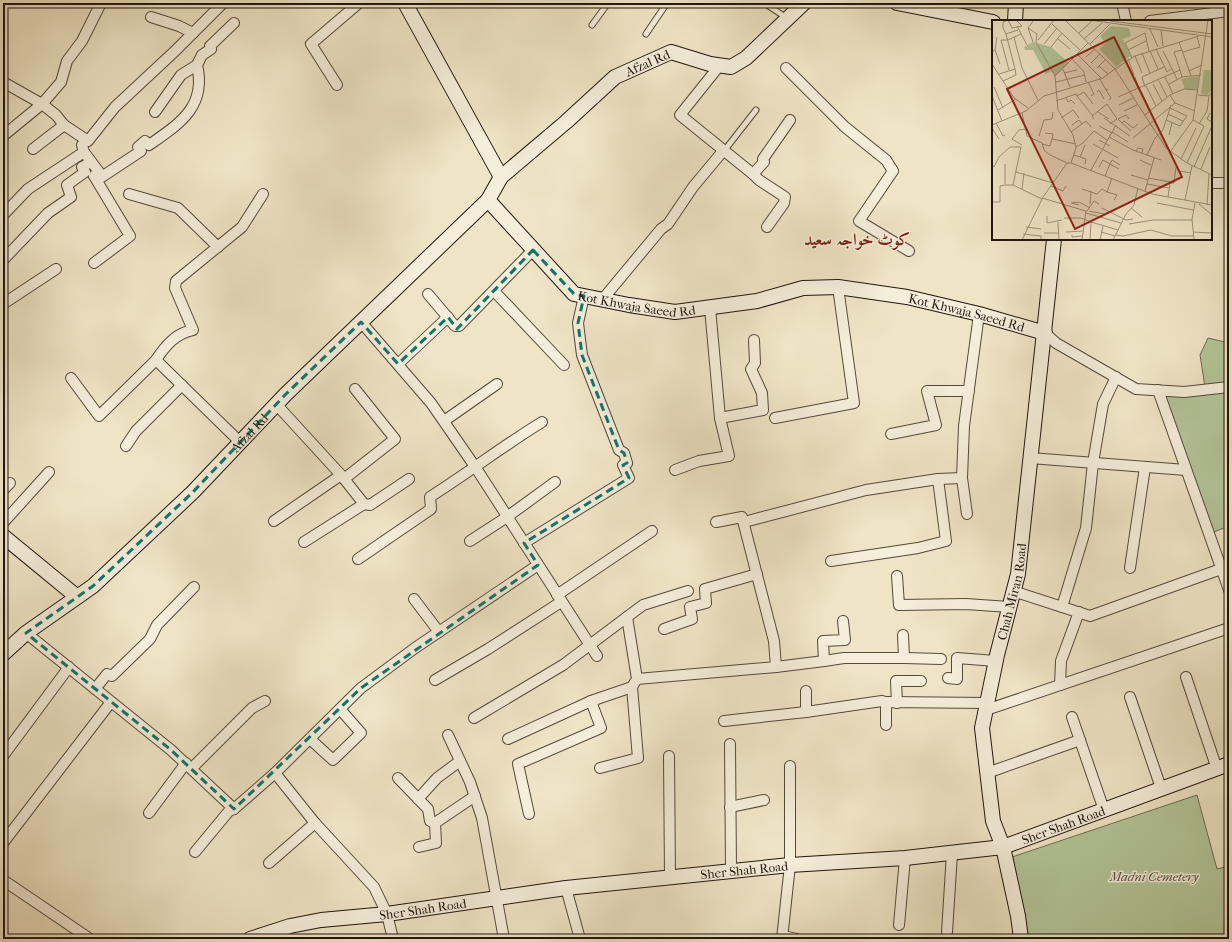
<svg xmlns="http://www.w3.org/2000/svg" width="1232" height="942" font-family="'IM FELL French Canon',Amiri,serif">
<rect width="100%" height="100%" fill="#efe5c6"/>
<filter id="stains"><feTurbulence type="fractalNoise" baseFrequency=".005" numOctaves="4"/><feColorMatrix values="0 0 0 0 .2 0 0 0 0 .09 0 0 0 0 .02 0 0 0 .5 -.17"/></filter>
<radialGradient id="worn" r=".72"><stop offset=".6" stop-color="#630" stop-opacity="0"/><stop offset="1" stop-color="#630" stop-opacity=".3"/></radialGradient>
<!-- green -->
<g fill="#b3c699" stroke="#696e54">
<polygon points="1208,338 1229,343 1229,526 1209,534 1158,391 1205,387 1200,355"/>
<polygon points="1197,795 1217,869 1229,866 1229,939 1029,939 1012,857"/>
</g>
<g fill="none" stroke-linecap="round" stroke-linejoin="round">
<defs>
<g id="lane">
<polyline points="764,3 787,18"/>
<polyline points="592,25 608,3"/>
<polyline points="646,34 667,3"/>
<polyline points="724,151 756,110"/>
</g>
<g id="street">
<polyline points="1122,3 1126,21"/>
<polyline points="151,17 179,26 193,33"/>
<polyline points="1150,21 1229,11"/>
<polyline points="197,65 202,55 211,49 210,46 234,23"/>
<polyline points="720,65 680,115 753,174 764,162 763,159 790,120"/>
<polyline points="786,68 845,127 886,160 893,171 859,221 909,251"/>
<polyline points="3,82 42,104 56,115 64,125 88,141 115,107 175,51 223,3"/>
<polyline points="337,85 311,44 359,3"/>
<polyline points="3,136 42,104 61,82 67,61 82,41 101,3"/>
<polyline points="33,149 64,125"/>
<polyline points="84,152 99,172 94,176 130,236 94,263"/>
<polyline points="753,174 759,180 785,197 784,203 767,227"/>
<path d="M97,180L141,151L138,147L145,141L149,145C179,124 207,107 197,65L181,75L155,112"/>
<polyline points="1211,183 1229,183"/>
<polyline points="129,194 178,208 218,247"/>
<polyline points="3,215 28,189 84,152 82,145"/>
<polyline points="3,260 48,213 71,197 67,185 85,172 82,167 91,162"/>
<polyline points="494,291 564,365"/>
<polyline points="428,294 455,326 459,326 533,250"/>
<polyline points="602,300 661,229 668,224 693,187 723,151"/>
<polyline points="3,304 56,269"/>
<polyline points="361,322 431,403 476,468 597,656"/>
<polyline points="1045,333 1056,343 1136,389 1184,392 1229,387"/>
<path d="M156,360C165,346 176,333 193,330L175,288L176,281L242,227L263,194"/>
<polyline points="398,364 448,317"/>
<polyline points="71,378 99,416 156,360 240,442"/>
<polyline points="1158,390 1229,590"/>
<polyline points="720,418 763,410 762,393 751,369 755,363 754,340"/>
<polyline points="775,418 854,403 838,287"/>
<polyline points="444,421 497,384"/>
<polyline points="891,434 936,425 927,391 969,391"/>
<polyline points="126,446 136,431 182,385"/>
<polyline points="1030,458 1186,470"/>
<polyline points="675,470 699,461 729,456 720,418 710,308"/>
<polyline points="962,478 967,514"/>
<polyline points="344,479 395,439 355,389"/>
<polyline points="938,479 962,478 964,426 979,314"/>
<polyline points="3,490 10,483"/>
<polyline points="364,504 370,505 409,479"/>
<polyline points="274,521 341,475 276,404"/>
<polyline points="744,522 866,490 938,479 946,541 918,548 831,561"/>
<polyline points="3,523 49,472"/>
<polyline points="470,541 507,517 555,482"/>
<polyline points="304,542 364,504 341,475"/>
<polyline points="524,543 629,478 623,465 627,463 624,453 619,450 582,355 578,323 584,296"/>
<path d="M358,559L431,509L430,497C468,473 503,446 542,422"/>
<polyline points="1130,568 1145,467"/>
<polyline points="897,576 899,605 966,604 1009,607"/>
<polyline points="1013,591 1090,616 1221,569"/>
<polyline points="557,595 652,531"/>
<polyline points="414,599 439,632"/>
<polyline points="1062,607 1086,528 1093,463 1103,404 1116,377"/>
<polyline points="627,617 637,679 776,667 774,641 742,517 716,522"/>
<polyline points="664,629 692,619 690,607 706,603 705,589 757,574"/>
<polyline points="26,633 171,750 234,809"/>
<polyline points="904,658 941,659"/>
<polyline points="824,661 844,658 904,658 903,635"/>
<polyline points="776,667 824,661 823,641 845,640 843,621"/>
<polyline points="1186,677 1217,769"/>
<polyline points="948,678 957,679 957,658 996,661"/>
<polyline points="435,680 488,649 561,602"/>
<polyline points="1060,685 1061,661 1079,612"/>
<polyline points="95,689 107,674 112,676 150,639 157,625 194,587"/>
<polyline points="806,691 806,712 882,701 886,702"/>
<polyline points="1130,697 1161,788"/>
<polyline points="897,703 896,681 921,681"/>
<polyline points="986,710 1229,628"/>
<polyline points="1072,717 1104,810"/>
<polyline points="474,718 563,665 643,605 688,591"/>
<polyline points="724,721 806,712"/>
<polyline points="886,725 886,702 987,703"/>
<polyline points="448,735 470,782 482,818 504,939"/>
<polyline points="310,739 333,760 361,733 340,709"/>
<polyline points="508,739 591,701"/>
<polyline points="730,744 731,871"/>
<polyline points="3,756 69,667"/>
<polyline points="669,756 670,877"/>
<polyline points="192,768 252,708 265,701"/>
<polyline points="600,768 638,758 632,687 635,682"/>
<polyline points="275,773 315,823 374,887 387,914 393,939"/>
<polyline points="987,773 1080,740"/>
<polyline points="398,778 428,809 430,821 435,823"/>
<polyline points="418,799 437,778 460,761"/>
<polyline points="730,807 764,800"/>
<polyline points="149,813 186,763"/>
<polyline points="529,814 518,764 601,728 591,701 632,687"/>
<polyline points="3,843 111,702"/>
<polyline points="419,847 436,843 435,823 475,796"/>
<polyline points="195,852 229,811 234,809 275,773 361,688 415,648 538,565"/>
<polyline points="269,863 315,823"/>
<polyline points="3,880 90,939"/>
<polyline points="566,888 580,939"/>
<polyline points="899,925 905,858"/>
<polyline points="947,932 952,853"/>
<polyline points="783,936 797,939"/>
<polyline points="782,939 790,865 790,766"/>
</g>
<g id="secondary">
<polyline points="897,3 993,22"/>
<polyline points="1015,21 1016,3"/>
<path id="s1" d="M501,177L566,122L615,77L671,52L710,64L731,67L746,58L804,3"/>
<path id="s2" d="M488,200L574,294L629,305L675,312L757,301L803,288L838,287L907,297L979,314L1045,333"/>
<polyline points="3,536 76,596"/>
<path id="s3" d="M3,654L26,633L93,586L193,492L286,394L488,200L501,177L405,3"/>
<path id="s4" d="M250,939L290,926L321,920L387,914L566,888L790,865L905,858L1003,847L1229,764"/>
<path id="s5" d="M1021,939L1018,916L1003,847L993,821L982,728L997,655L1018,574L1054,239"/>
</g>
</defs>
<!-- lane casing -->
<use href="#lane" stroke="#53493d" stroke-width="7"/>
<!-- street casing -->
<use href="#street" stroke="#53493d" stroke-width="12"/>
<!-- secondary casing -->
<use href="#secondary" stroke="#1f150f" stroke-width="16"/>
<!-- lane -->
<use href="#lane" stroke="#f5eeda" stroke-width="5"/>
<!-- street -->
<use href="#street" stroke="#f5eeda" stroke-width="10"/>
<!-- secondary -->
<use href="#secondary" stroke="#f5eeda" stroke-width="14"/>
</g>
<!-- marked area -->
<path fill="none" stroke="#0f766e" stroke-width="3" stroke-dasharray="8 5" stroke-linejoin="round" d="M533,250L574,294L584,296L578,323L582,355L619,450L624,453L627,463L623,465L629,478L524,543L538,565L361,688L234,809L171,750L26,633L93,586L193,492L286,394L361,322L398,364L448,317L457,329Z"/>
<g text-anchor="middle" stroke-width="3" stroke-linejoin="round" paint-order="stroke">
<!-- street labels -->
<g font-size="13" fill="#1f150f" stroke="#f5eeda">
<text dy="5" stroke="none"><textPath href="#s1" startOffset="187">Afzal Rd</textPath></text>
<text dy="5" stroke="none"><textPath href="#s2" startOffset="191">Kot Khwaja Saeed Rd</textPath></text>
<text dy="5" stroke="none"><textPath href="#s2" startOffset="527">Kot Khwaja Saeed Rd</textPath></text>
<text dy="5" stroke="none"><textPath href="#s3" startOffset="332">Afzal Rd</textPath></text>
<text dy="5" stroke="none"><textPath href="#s5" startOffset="355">Chah Miran Road</textPath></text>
<text dy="5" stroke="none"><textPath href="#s4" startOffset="824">Sher Shah Road</textPath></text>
<text dy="5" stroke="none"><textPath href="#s4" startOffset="500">Sher Shah Road</textPath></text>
<text dy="5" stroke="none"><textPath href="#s4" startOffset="176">Sher Shah Road</textPath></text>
</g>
<!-- park labels -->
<g font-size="13" font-style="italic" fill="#53533f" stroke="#f5eeda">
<text x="1154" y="881">Madni Cemetery</text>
</g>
<!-- district labels -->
<g font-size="17" font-weight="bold" fill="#7a1f14" stroke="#f5eeda">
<text x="857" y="245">کوٹ خواجہ سعید</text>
</g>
</g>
<!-- overview -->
<g transform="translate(992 20)">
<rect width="220" height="220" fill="#efe5c6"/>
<path d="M119,6L137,8L139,16L131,19L138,36L124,47L107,29L114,23L108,16ZM41,22L59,27L77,43L63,56L60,51L54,54L41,30H33L32,27ZM212,50H220V70L216,75L209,74ZM207,56L205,69H193L189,59Z" fill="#b3c699"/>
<path fill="none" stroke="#9c927d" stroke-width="1" d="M24,0L30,6L20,8L16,0L11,2V8L14,14L26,10M73,0L123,49L174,128L195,143L220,155M97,0L220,17M119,1L220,14M60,4L88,30M25,6L35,25M36,8L41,22M158,9L166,27M169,10L171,26M87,13L100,1M153,13L157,31M214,13L216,0M14,14L23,49M22,17L30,48L46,80M66,19L78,29M92,19L110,3M46,20L62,0M187,22L199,56M52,24L65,8M98,24L118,4M59,27L70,13M164,29L175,52L179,49M3,30L8,44M136,30L154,21M158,31L166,49M171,31L185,59M0,32L3,30L5,17M191,32L208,27L205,17M150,33L158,53M85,34L109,58M143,36L150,53M94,37L103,29M140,38L133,23L153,13M80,39L92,52L94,62M136,39L142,55M99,43L108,34M0,44L22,78L36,88M107,46L116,54M105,48L114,39M71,49L78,67M123,49L143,36L207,16M17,50L9,20H16L29,14M188,50L182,32L190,30M197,51L210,45M72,53L85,50M7,54L23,49L24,55L11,61M63,56L96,23M143,57L146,69M173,57L181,74M108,59L114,70L116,69M167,61L175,77M64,62L93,55M96,62L102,74L99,76M161,64L170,81M177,64L190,57M154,66L164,86M2,67L11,88M153,67L150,57L172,47M147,68L158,90M114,70L119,78L117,80M105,72L107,70L112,79M178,75L183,83L203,91M206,75L217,76L220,72M0,76L10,101M126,77L188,50L190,57L209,55M74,78L76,82L79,80L83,84M64,81L84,74L85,76M101,84L92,72L85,76L101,96M127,85L141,78M6,90L24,79M132,91L145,85M106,92L117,99M30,93L35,116L50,123L52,130L58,135L75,143M218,93L215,99L220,102M176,94L191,101M153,95L178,75L192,69L206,70M69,98L81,90L87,98M112,98L138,116M102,99L100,96L115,84L125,99L118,104M126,99L130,103L132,101L141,108L146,104M126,99L134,95L137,99M174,100L188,106L195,96L178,88M4,103L11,116L13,115M130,103L139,111M207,104L215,91L217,76M0,105L34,91L52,76L111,58L123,49M80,105L87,100L90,104M107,106L120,113M0,108L7,119M79,112L94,101L99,107M120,112L136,122M177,115L180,103M47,116L52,100L60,99L61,92M117,117L141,130L169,140M141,118L183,83M60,119L84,124M107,120L118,126M50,124L58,126L60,119L61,114L53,113M101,124L126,138M30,125L20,119L27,110L34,109M84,127L91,123L102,111L115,120M144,131L146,128L151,129L150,133M178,132L201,100L214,13M82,135L94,139L93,144M155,135L163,118L171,110L179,85M88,137L93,125M189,139L204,108M148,140L159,145M79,143L160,174L220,185M195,143L212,106L201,100M0,144L2,147L7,137L18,127H29L21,165M118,144L120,140L128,145M107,147L111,140L118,144M202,147L219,108M209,149L218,127M99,150L124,105M187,151L199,153M24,152L61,163M139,155L156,160M113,156L118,144L127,149M120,158L115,172L125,175L122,180M156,158L179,162M13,164V144M155,164L177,168M59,166L71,171L74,166M30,169L32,153M90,169L105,174L110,169L115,172M153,171L162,138M176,177L178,163H182L184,147M50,178L94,191L90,220M193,180L200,146M0,182H8V166L13,165H21L50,179M165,183L201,190M98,184L99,171M207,184L220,195M87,185L79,183L87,182L98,188M215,185L217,154M110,188L134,200L141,199M139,188L150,197M95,191L102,181L107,184M97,191L112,194M94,193L129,203M55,196V203L70,200M72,198H89L99,202L98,220M66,202L67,220M99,202L126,210M137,204L161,200H200M34,207L49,209M74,212L91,211M109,212L123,216M201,212L220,213M52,213H67M31,214L49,216V220M80,215V217L90,216M123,215L131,216L159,210L180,216H202M30,220L51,177L75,143H79L84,128L81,115L66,90L63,56L44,22L45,14L36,8L42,0M108,220L111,206M121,220L134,194L142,185L146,168M202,220L200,199L203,183"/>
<path fill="#8f2418" fill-opacity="0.15" stroke="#8f2418" stroke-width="2" d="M122,17L190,157L83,209L15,69Z"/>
<rect width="220" height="220" fill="none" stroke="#1f150f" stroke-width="2"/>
</g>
<!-- margin -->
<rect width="1232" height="942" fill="none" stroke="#efe5c6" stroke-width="16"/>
<rect x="4" y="4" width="1224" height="934" fill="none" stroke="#1f150f" stroke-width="2"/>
<rect x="8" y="8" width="1216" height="926" fill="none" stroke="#1f150f"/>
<rect width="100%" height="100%" filter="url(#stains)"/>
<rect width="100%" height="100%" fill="url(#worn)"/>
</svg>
